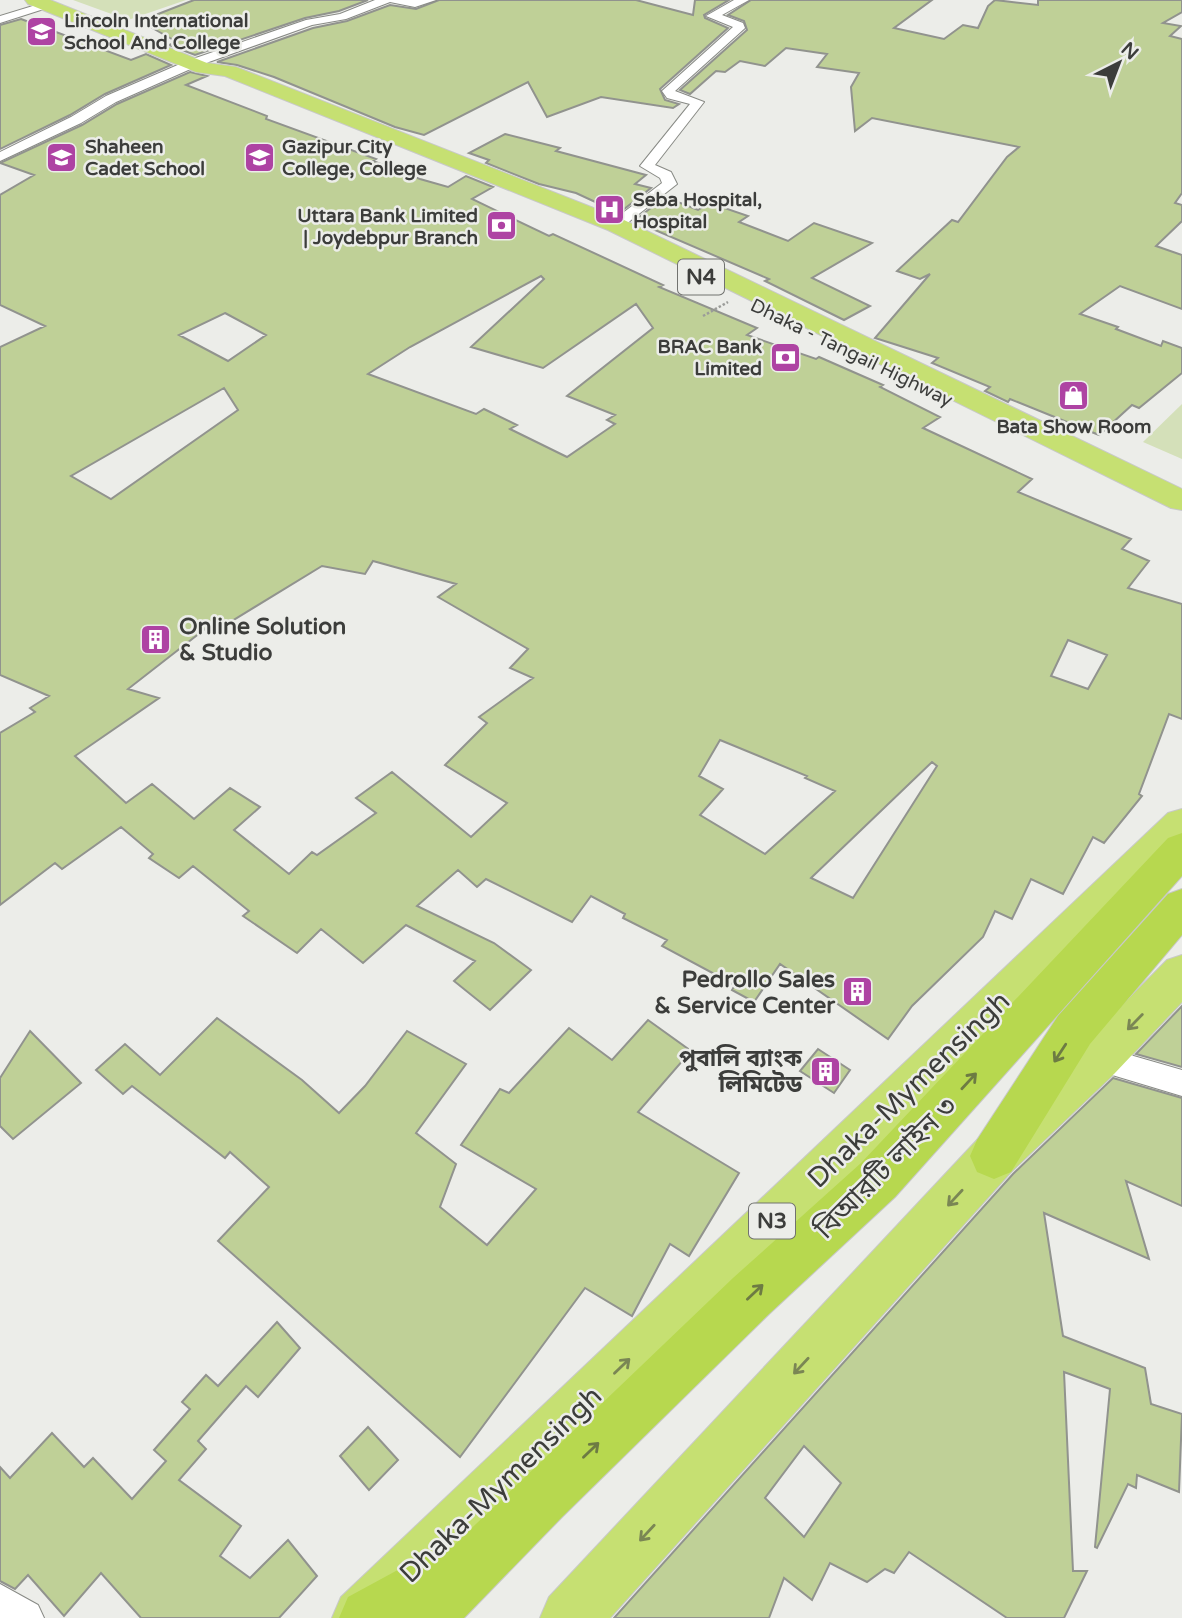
<svg xmlns="http://www.w3.org/2000/svg" width="1182" height="1618" font-family="'Varela Round','Noto Sans Bengali',sans-serif">
<rect width="100%" height="100%" fill="#ecede9"/>
<!-- green -->
<g fill="#d4e0b9">
<polygon points="73,0 186,0 128,20"/>
<polygon points="1182,404 1182,459 1143,442"/>
</g>
<!-- building -->
<g fill="#bfd097" stroke="#91938e" stroke-width="2" fill-rule="evenodd">
<polygon points="194,0 368,0 339,11 305,18 195,55 169,45 177,42 140,21"/>
<polygon points="439,0 636,0 693,15 695,0 729,0 704,15 705,18 728,28 660,89 665,100 679,104 673,108 601,97 547,117 528,82 424,135 395,127 274,77 237,65 217,62 313,28 347,21 390,5 416,9"/>
<polygon points="751,0 932,0 894,28 944,39 963,25 978,28 988,6 995,0 1038,5 1038,0 1182,0 1182,12 1163,23 1181,26 1170,36 1182,39 1182,193 1175,203 1182,205 1182,221 1156,246 1182,255 1182,309 1120,286 1080,314 1118,327 1116,329 1161,346 1163,341 1182,348 1182,373 1139,408 1132,405 1099,435 1010,399 1008,402 985,391 990,387 932,363 938,358 875,338 930,274 920,279 897,271 952,220 958,222 1007,157 1019,147 872,118 855,131 851,87 859,73 817,67 827,54 786,48 765,66 740,61 725,72 716,71 690,94 680,90 747,30 744,21 728,15"/>
<polygon points="21,19 131,60 146,54 171,65 105,94 70,115 0,149 0,25"/>
<path d="M190,72L207,76L186,85L267,116L266,119L376,159L373,161L420,179L448,187L466,176L493,187L472,199L549,236L553,234L663,285L659,287L757,328L747,335L816,359L819,357L883,385L880,387L940,417L923,428L1032,479L1018,492L1131,539L1122,549L1149,561L1128,588L1182,604V719L1169,714L1139,794L1142,796L1104,843L1093,837L1063,894L1031,879L1012,919L995,911L983,937L912,1006L888,1039L780,964L754,1002L732,990L735,985L662,946L667,940L623,918L625,914L591,896L572,922L486,879L477,887L458,870L417,906L494,943L531,970L490,1010L454,981L475,961L406,925L363,963L321,929L297,953L243,916L249,911L193,866L179,878L149,858L153,854L121,827L62,869L55,863L0,905V733L35,712L30,708L49,696L0,675V347L45,326L0,305V195L34,175L0,163L82,125L117,104ZM541,276L544,279L471,347L543,368L636,304L653,328L567,396L615,415L607,420L615,424L567,457L510,429L517,425L484,409L476,414L368,374L410,347ZM225,313L266,335L228,361L179,335ZM224,388L238,410L111,499L71,476ZM373,561L456,584L438,597L528,649L510,668L533,678L479,717L487,723L445,765L507,803L471,837L392,772L356,798L376,813L317,855L312,852L289,874L234,830L260,807L230,788L194,819L152,784L126,803L75,756L159,698L128,689L214,622L222,627L322,566L365,574ZM1068,640L1107,655L1088,689L1051,676ZM720,740L807,776L805,778L835,791L765,854L700,815L723,789L699,776ZM932,762L937,766L853,898L811,878Z"/>
<polygon points="505,134 560,148 556,151 646,175 635,184 651,188 619,213 576,193 539,184 486,163 489,160 469,153"/>
<polygon points="665,197 698,210 710,203 748,216 739,222 788,241 814,223 872,243 812,278 870,306 844,320 765,281 769,279 634,221"/>
<polygon points="1182,1006 1182,1067 1136,1054"/>
<polygon points="217,1018 302,1080 339,1113 365,1086 407,1031 466,1064 416,1133 456,1164 440,1207 487,1245 536,1189 461,1145 500,1089 509,1093 569,1028 612,1060 648,1020 691,1051 638,1112 739,1173 689,1256 670,1244 632,1316 585,1288 460,1457 218,1241 269,1187 230,1152 225,1158 132,1086 123,1094 96,1070 125,1044 160,1075"/>
<polygon points="30,1031 81,1083 13,1139 0,1126 0,1078"/>
<polygon points="818,1049 850,1070 834,1093 800,1071"/>
<path d="M1113,1078L1182,1098V1206L1126,1181L1149,1259L1044,1213L1063,1336L1145,1368L1151,1404L1182,1414L1179,1492L1137,1475L1136,1488L1128,1484L1097,1548L1095,1547L1110,1389L1064,1372L1073,1571H1087L1064,1618H1007L909,1552L894,1573L885,1569L867,1582L830,1563L812,1600L784,1578L769,1618H614L1013,1174ZM804,1446L841,1483L804,1537L765,1498Z"/>
<polygon points="277,1322 300,1348 258,1397 246,1386 198,1441 206,1449 179,1480 241,1526 220,1556 250,1578 288,1540 317,1576 279,1618 141,1618 101,1573 64,1616 28,1575 15,1589 0,1581 0,1467 10,1478 52,1433 84,1467 93,1458 132,1499 166,1461 154,1450 190,1409 182,1402 206,1375 218,1386"/>
<polygon points="368,1427 398,1460 369,1490 340,1456"/>
</g>
<g fill="none" stroke-linecap="round" stroke-linejoin="round">
<defs>
<g id="minor">
<polygon points="375,0 436,0 415,7 390,2 346,19 312,25 195,67 116,102 81,123 0,161 0,152 71,117 106,96 187,61 306,20 340,14"/>
<polygon points="734,0 749,0 722,15 743,23 745,28 675,91 704,102 655,165 671,172 677,184 621,228 611,228 609,225 611,222 662,183 660,178 640,166 690,104 667,98 662,91 733,27 706,16"/>
<polygon points="46,2 52,5 50,7 0,23 0,16"/>
<polygon points="1099,1046 1182,1070 1182,1096 1089,1068 1085,1059 1089,1050"/>
<polygon points="0,1584 38,1605 44,1618 0,1618"/>
</g>
<g id="trunk">
<polygon points="25,0 50,0 207,63 236,67 624,220 1182,489 1182,510 1171,508 608,230 225,76 196,72 28,4"/>
<polygon points="1182,809 1182,848 404,1618 332,1618 341,1597 1168,813"/>
<polygon points="1182,955 1182,1002 1115,1073 1011,1172 610,1618 540,1618 549,1597 977,1140 1083,1045 1167,960"/>
</g>
<g id="motorway">
<polygon points="1182,833 1182,876 895,1197 769,1314 562,1517 464,1618 339,1618 348,1597 429,1553 453,1546 733,1278 861,1163 1168,838"/>
<polygon points="1182,889 1182,935 1090,1044 1011,1172 994,1179 977,1172 970,1156 977,1140 1058,1016 1168,894"/>
</g>
</defs>
<!-- minor casing -->
<use href="#minor" stroke="#888a85" stroke-width="2"/>
<!-- trunk casing -->
<use href="#trunk" stroke="#c8c9c8" stroke-width="2"/>
<!-- motorway casing -->
<use href="#motorway" stroke="#c8c9c8" stroke-width="2"/>
<!-- path -->
<polyline stroke="#9b9c99" stroke-width="2.5" stroke-dasharray="2.5 2" stroke-linecap="butt" points="703,316 728,302"/>
<!-- minor -->
<use href="#minor" fill="#fff" fill-rule="evenodd"/>
<!-- trunk -->
<use href="#trunk" fill="#c6e072" fill-rule="evenodd"/>
<!-- motorway -->
<use href="#motorway" fill="#b7d84f" fill-rule="evenodd"/>
</g>
<!-- one-way arrows -->
<defs><path id="oneway-shaft" d="M-6 0H5M1.5-3L5.5 0L1.5 3" fill="none" stroke-width="1.6" stroke-linecap="round" stroke-linejoin="round" transform="scale(1.75)"/></defs>
<g stroke="#7a8654">
<use href="#oneway-shaft" transform="translate(1135 1022) rotate(134)"/>
<use href="#oneway-shaft" transform="translate(955 1198) rotate(133)"/>
<use href="#oneway-shaft" transform="translate(622 1366) rotate(-44)"/>
<use href="#oneway-shaft" transform="translate(801 1366) rotate(133)"/>
<use href="#oneway-shaft" transform="translate(647 1533) rotate(133)"/>
</g>
<g stroke="#6d7b43">
<use href="#oneway-shaft" transform="translate(1060 1053) rotate(123)"/>
<use href="#oneway-shaft" transform="translate(969 1081) rotate(-47)"/>
<use href="#oneway-shaft" transform="translate(755 1292) rotate(-43)"/>
<use href="#oneway-shaft" transform="translate(591 1450) rotate(-44)"/>
</g>
<!-- icons -->
<defs>
<symbol id="university-square" viewBox="-11 -11 22 22"><rect x="-9" y="-9" width="18" height="18" rx="4" fill="#ae43a3" stroke="#ecede9"/><path d="M0-5L7-2L0 1L-7-2ZM-4 1L0 2.5L4 1V4Q0 6-4 4Z" fill="#fff"/></symbol>
<symbol id="school-square" viewBox="-11 -11 22 22"><rect x="-9" y="-9" width="18" height="18" rx="4" fill="#ae43a3" stroke="#ecede9"/><path d="M0-5L7-2L0 1L-7-2ZM-4 1L0 2.5L4 1V4Q0 6-4 4Z" fill="#fff"/></symbol>
<symbol id="hospital-square" viewBox="-11 -11 22 22"><rect x="-9" y="-9" width="18" height="18" rx="4" fill="#ae43a3" stroke="#ecede9"/><path d="M-5-5h3v3.5h4V-5h3V5h-3V1.5h-4V5h-3Z" fill="#fff"/></symbol>
<symbol id="bank-square" viewBox="-11 -11 22 22"><rect x="-9" y="-9" width="18" height="18" rx="4" fill="#ae43a3" stroke="#ecede9"/><path d="M-6-4H6V4H-6ZM0-2.3a2.3 2.3 0 1 0 0 4.6a2.3 2.3 0 1 0 0-4.6Z" fill="#fff"/></symbol>
<symbol id="shop-square" viewBox="-11 -11 22 22"><rect x="-9" y="-9" width="18" height="18" rx="4" fill="#ae43a3" stroke="#ecede9"/><path d="M-5-2.5h2.3a2.7 3.5 0 0 1 5.4 0H5L5.5 6h-11ZM-1.5-2.5h3a1.5 2.3 0 0 0-3 0Z" fill="#fff"/></symbol>
<symbol id="building-square" viewBox="-11 -11 22 22"><rect x="-9" y="-9" width="18" height="18" rx="4" fill="#ae43a3" stroke="#ecede9"/><path d="M-4-6H4V6H1V3H-1V6H-4ZM-2.5-4.3h1.7v1.8h-1.7ZM.8-4.3h1.7v1.8H.8ZM-2.5-1h1.7V.8h-1.7ZM.8-1h1.7V.8H.8Z" fill="#fff"/></symbol>
</defs>
<g fill-rule="evenodd">
<use href="#university-square" x="24" y="14" width="35" height="35"/>
<use href="#school-square" x="44" y="140" width="35" height="35"/>
<use href="#university-square" x="242" y="140" width="35" height="35"/>
<use href="#hospital-square" x="592" y="192" width="35" height="35"/>
<use href="#bank-square" x="484" y="208" width="35" height="35"/>
<use href="#bank-square" x="768" y="340" width="35" height="35"/>
<use href="#shop-square" x="1056" y="378" width="35" height="35"/>
<use href="#building-square" x="138" y="622" width="35" height="35"/>
<use href="#building-square" x="840" y="974" width="35" height="35"/>
<use href="#building-square" x="808" y="1054" width="35" height="35"/>
</g>
<g text-anchor="middle" stroke-width="5" stroke-linejoin="round" paint-order="stroke">
<!-- far-poi labels -->
<g font-size="19" font-weight="bold" fill="#3c3d3b" stroke="#ecede9" text-anchor="start">
<text x="64" y="27">Lincoln International<tspan x="64" dy="22">School And College</tspan></text>
<text x="85" y="153">Shaheen<tspan x="85" dy="22">Cadet School</tspan></text>
<text x="282" y="153">Gazipur City<tspan x="282" dy="22">College, College</tspan></text>
<text x="633" y="206">Seba Hospital,<tspan x="633" dy="22">Hospital</tspan></text>
<text x="478" y="222" text-anchor="end">Uttara Bank Limited<tspan x="478" dy="22">| Joydebpur Branch</tspan></text>
<text x="762" y="353" text-anchor="end">BRAC Bank<tspan x="762" dy="22">Limited</tspan></text>
<text x="1074" y="433" text-anchor="middle">Bata Show Room</text>
</g>
<!-- far-street labels -->
<g font-size="19" fill="#3c3d3b" stroke="#ecede9">
<text transform="translate(852 352) rotate(26)" y="7">Dhaka - Tangail Highway</text>
</g>
<!-- shield labels -->
<g fill="#ecede9" stroke="#71726f" stroke-width="2">
<rect x="678" y="259.5" width="46" height="35" rx="5"/>
<rect x="749" y="1203.5" width="46" height="35" rx="5"/>
</g>
<g font-size="21" font-weight="bold" fill="#3c3d3b">
<text x="701" y="284">N4</text>
<text x="772" y="1228">N3</text>
</g>
<!-- poi labels -->
<g font-size="23" font-weight="bold" fill="#3c3d3b" stroke="#ecede9" text-anchor="end">
<text x="179" y="634" text-anchor="start">Online Solution<tspan x="179" dy="26">&amp; Studio</tspan></text>
<text x="835" y="987">Pedrollo Sales<tspan x="835" dy="26">&amp; Service Center</tspan></text>
<text x="802" y="1066">পুবালি ব্যাংক<tspan x="802" dy="26">লিমিটেড</tspan></text>
</g>
<!-- near-street labels -->
<g font-size="28" fill="#3c3d3b" stroke="#ecede9">
<text transform="translate(908 1089) rotate(-44)" y="10">Dhaka-Mymensingh</text>
<text transform="translate(885 1167) rotate(-45)" y="10">বিআরটি লাইন ৩</text>
<text transform="translate(500 1484) rotate(-44)" y="10">Dhaka-Mymensingh</text>
</g>
</g>
<!-- north arrow -->
<g transform="translate(1119 63) rotate(42)" stroke="#ecede9" stroke-width="5" paint-order="stroke">
<path d="M0-5L12 26L0 18L-12 26Z" fill="#3c3d3b"/>
<text y="-10" font-size="19" font-weight="bold" text-anchor="middle" fill="#3c3d3b">N</text>
</g>
</svg>
